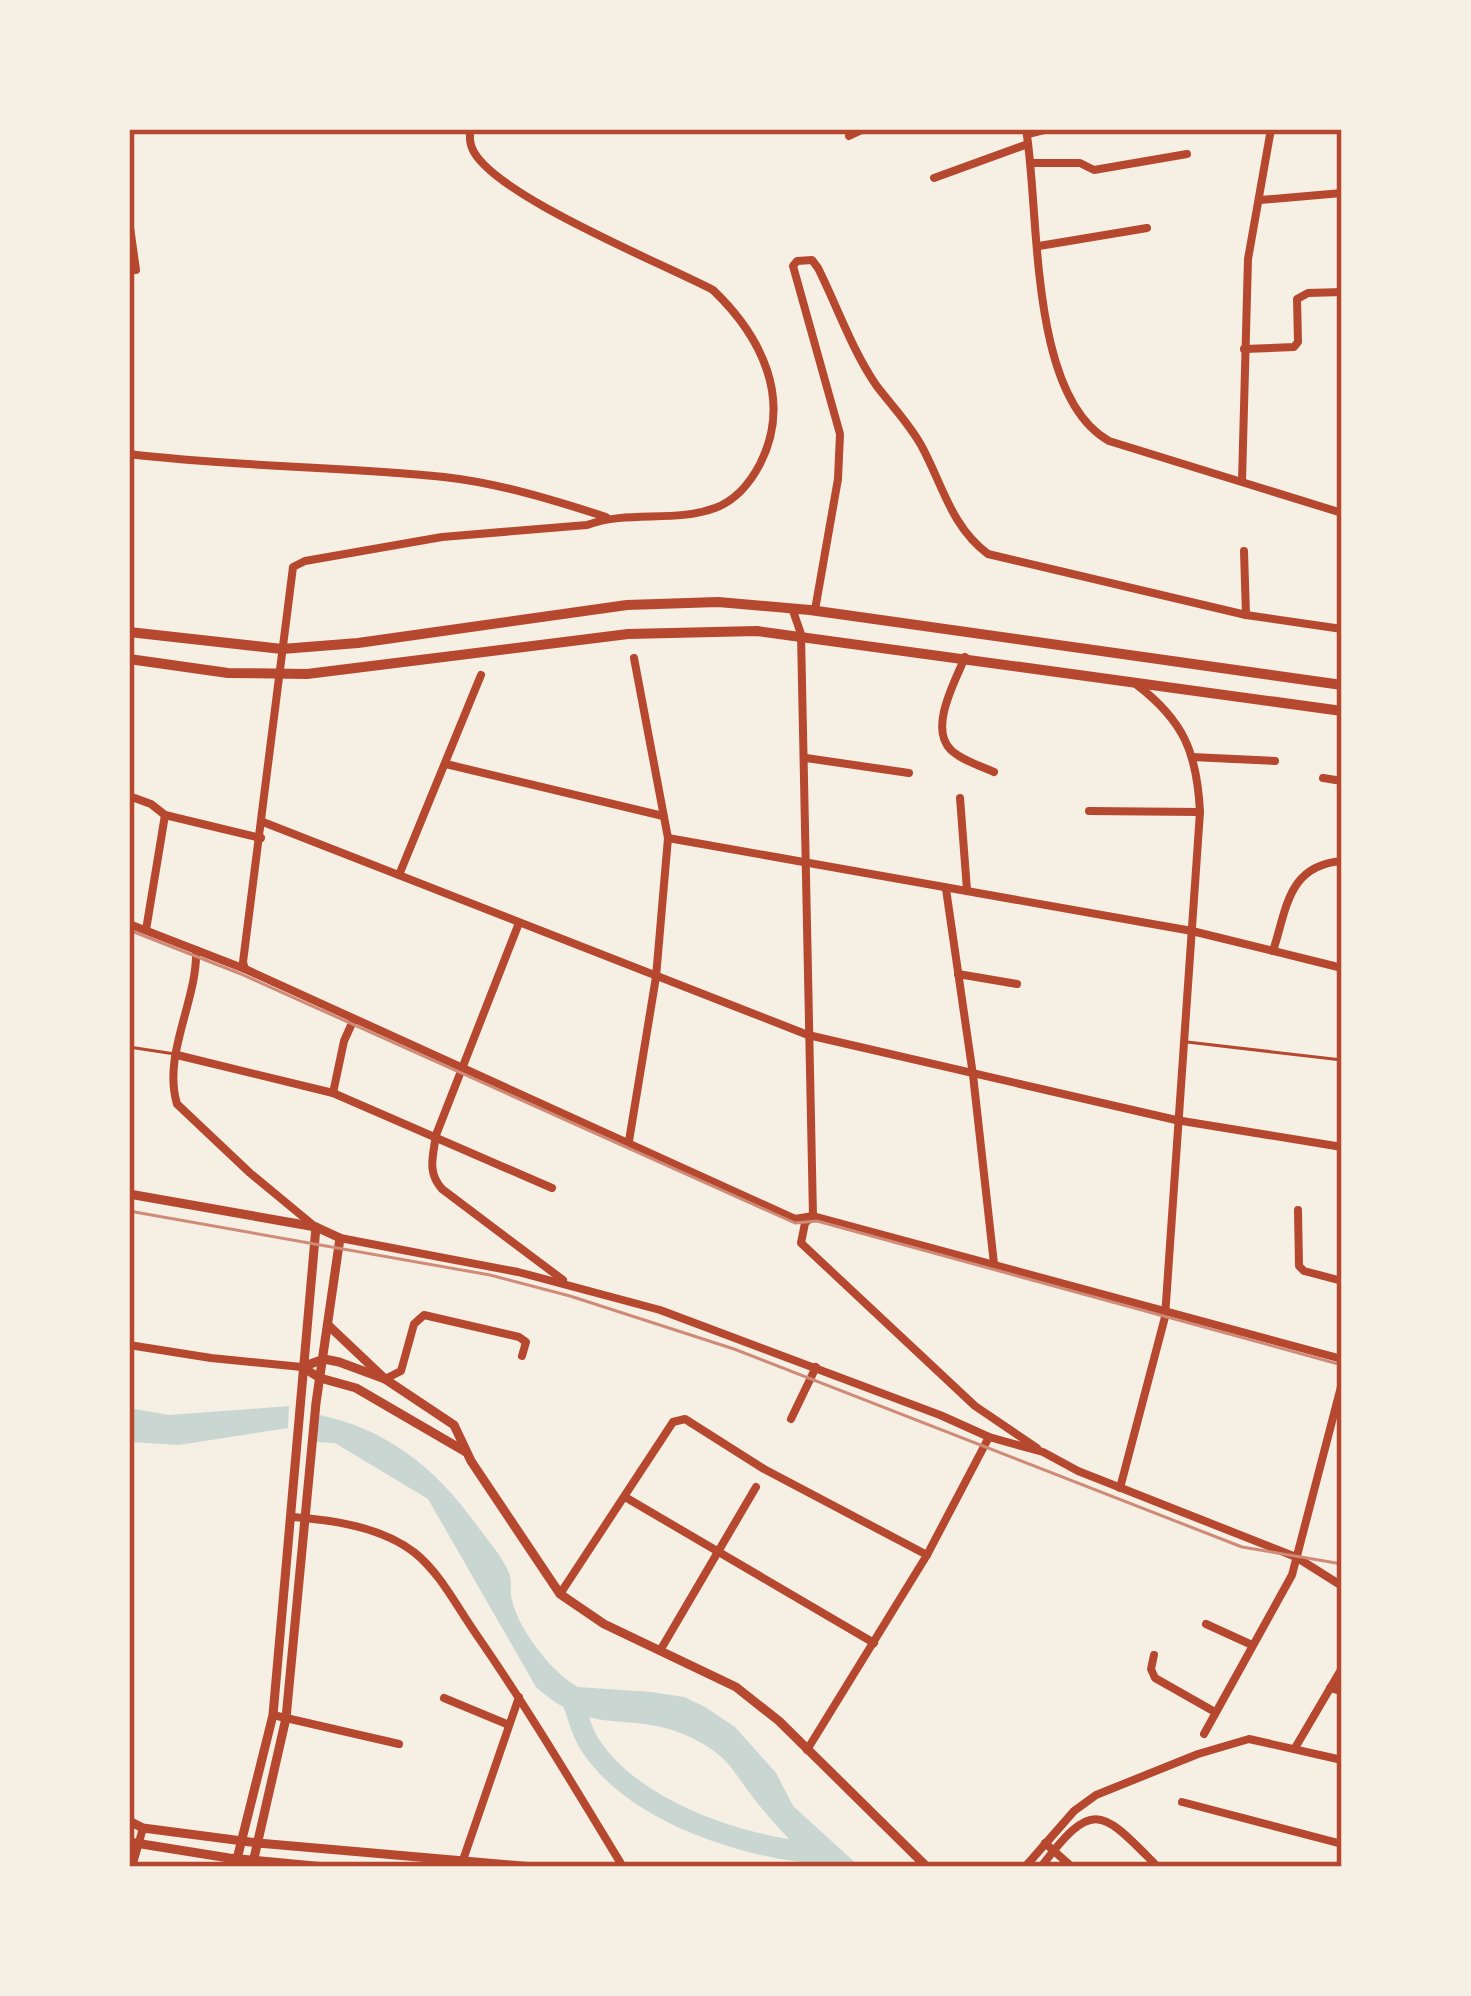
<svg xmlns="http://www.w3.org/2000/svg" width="1471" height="1996" font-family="'Sofia Sans Condensed',sans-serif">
<rect width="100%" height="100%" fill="#f6efe4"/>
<!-- water -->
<g fill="#c9d6d2">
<polygon points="289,1406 288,1428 179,1445 129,1442 129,1408 169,1415"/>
<path d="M315,1414C387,1428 437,1469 478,1527C489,1542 502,1556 509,1573C513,1583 509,1591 512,1600C518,1629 553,1674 578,1687L651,1692L684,1697L705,1707L735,1727L776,1773L793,1806L860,1867H819C796,1847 774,1824 755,1800C731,1769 729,1756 690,1737C631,1709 593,1739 536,1687L428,1499L335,1443L315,1442Z"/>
</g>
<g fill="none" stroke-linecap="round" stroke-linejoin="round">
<!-- river -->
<path stroke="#c9d6d2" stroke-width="21" d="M573,1702C578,1716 582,1733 590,1745C636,1814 749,1850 828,1854"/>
<!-- service -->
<g stroke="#b5482f" stroke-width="3">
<polyline points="1187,1042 1342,1060"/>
<polyline points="129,1047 175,1054"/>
</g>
<!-- minor -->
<g stroke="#b5482f" stroke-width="8">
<path d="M1026,129C1040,211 1028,396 1109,441L1342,513"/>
<polyline points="1028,134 1048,129"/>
<polyline points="849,136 864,129"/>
<polyline points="1032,163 1080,163 1094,170 1187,154"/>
<polyline points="934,178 1028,144"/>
<polyline points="1260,200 1342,193"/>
<polyline points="129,220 136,270"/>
<polyline points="1039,246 1147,228"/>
<polyline points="1244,349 1294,347 1298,342 1297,299 1308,293 1342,292"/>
<path d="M129,454C234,467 339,466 444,477C498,483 554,500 606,517"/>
<polyline points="1242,481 1248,259 1271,129"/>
<polyline points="1244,551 1246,615"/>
<polyline points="792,608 801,634 813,1216 805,1223 801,1243 975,1406 1037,1448"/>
<path d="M815,610L838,479L840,434L793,266L797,261L812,260L818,268C837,306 852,350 876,385C891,405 908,422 921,445C942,483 951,527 988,554L1246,615L1342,629"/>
<path d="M965,657C956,680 928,728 951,750C961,760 981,766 994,772"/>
<polyline points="1192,757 1275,761"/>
<polyline points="806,758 909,773"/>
<polyline points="446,764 663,816"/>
<polyline points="1323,778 1342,781"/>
<polyline points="129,796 151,804 165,815 261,838"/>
<polyline points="960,798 967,890"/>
<polyline points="1089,811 1200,812"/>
<polyline points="263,822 808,1035 1176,1120 1342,1147"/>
<polyline points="668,838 1192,931 1342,968"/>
<polyline points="399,875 481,675"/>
<polyline points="946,889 973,1075 994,1264"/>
<path d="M519,923L436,1135C433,1157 427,1172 442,1189L563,1280"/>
<polyline points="129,924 245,969 795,1219 813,1216 1342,1359"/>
<polyline points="146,930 165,815"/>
<path d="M196,950C198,1000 162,1054 177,1104L250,1173L313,1225"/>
<path d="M1273,951C1287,908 1288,865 1342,861"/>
<path d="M245,969L243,962L293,567L305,561L442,537L587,525C628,510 675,523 715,508C737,500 750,483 760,464C793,399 761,336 713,290C664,264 490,194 472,148C469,141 470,136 470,129"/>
<polyline points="958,974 1017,984"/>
<polyline points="177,1055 333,1093 552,1188"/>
<polyline points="333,1093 344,1041 353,1021"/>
<polyline points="629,1141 656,977 668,838 634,658"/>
<polyline points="1298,1210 1299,1266 1304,1271 1342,1281"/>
<polyline points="340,1238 518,1272 660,1310 940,1415 989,1437 1043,1452 1078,1471 1296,1557 1342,1586"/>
<polyline points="129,1345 211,1358 302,1367"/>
<polyline points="385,1379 401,1371 414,1324 424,1315 519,1337 526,1342 522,1356"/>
<polyline points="791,1419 816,1367"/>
<path d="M1120,1488L1165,1317L1200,812C1197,753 1184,721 1137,685"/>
<polyline points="625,1497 874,1643"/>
<path d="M293,1517C333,1520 382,1527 415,1553C440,1573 457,1607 476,1634C528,1709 575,1788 623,1867"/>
<polyline points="560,1594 673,1422 685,1419 764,1469 927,1555"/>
<polyline points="1206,1624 1252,1645"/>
<polyline points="661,1649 756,1487"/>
<polyline points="1154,1655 1151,1669 1155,1678 1215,1712"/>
<polyline points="1330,1688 1342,1691"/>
<polyline points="444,1698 509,1725"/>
<polyline points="273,1715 399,1744"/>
<polyline points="1204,1734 1292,1575 1342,1383"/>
<polyline points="1295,1748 1342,1668"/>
<polyline points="807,1750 927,1555 989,1437"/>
<polyline points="1182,1802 1342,1844"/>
<polyline points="1045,1843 1072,1867"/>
<polyline points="463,1860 519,1697"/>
<polyline points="132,1867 143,1828"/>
<polyline points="1025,1867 1074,1811 1096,1795 1198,1754 1249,1739 1342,1760"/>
<path d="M1041,1867C1094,1796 1102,1811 1158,1867"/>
</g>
<!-- tertiary -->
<g stroke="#b5482f" stroke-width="9">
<polyline points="302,1367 324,1359 339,1362 385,1379 454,1425 471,1461 560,1594 604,1624 736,1687 779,1721 927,1867"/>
<polyline points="302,1367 320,1378 356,1388 466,1452"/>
</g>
<!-- secondary -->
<g stroke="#b5482f" stroke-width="9">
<polyline points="129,1194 316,1227 340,1238 316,1403 286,1718 252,1867"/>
<polyline points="328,1325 385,1379"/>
<polyline points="129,1821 143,1828 258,1843 533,1867"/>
<polyline points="129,1842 229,1858 325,1867"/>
<polyline points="235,1867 273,1715 316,1227"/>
</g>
<!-- primary -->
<g stroke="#b5482f" stroke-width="10">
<polyline points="129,632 282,649 358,643 627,605 718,602 810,610 1342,685"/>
<polyline points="129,659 228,673 307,674 628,634 757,631 1342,711"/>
</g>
<!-- tram -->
<g stroke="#cf8b77" stroke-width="3">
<polyline points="129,930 241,974 795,1223 817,1221 1342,1365"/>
<polyline points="129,1211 490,1275 570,1296 734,1349 1242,1547 1342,1564"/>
</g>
</g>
<!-- border -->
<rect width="1471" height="1996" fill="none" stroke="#f6efe4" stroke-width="264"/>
<rect x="132" y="132" width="1207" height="1732" fill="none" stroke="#b5482f" stroke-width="4.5"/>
</svg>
